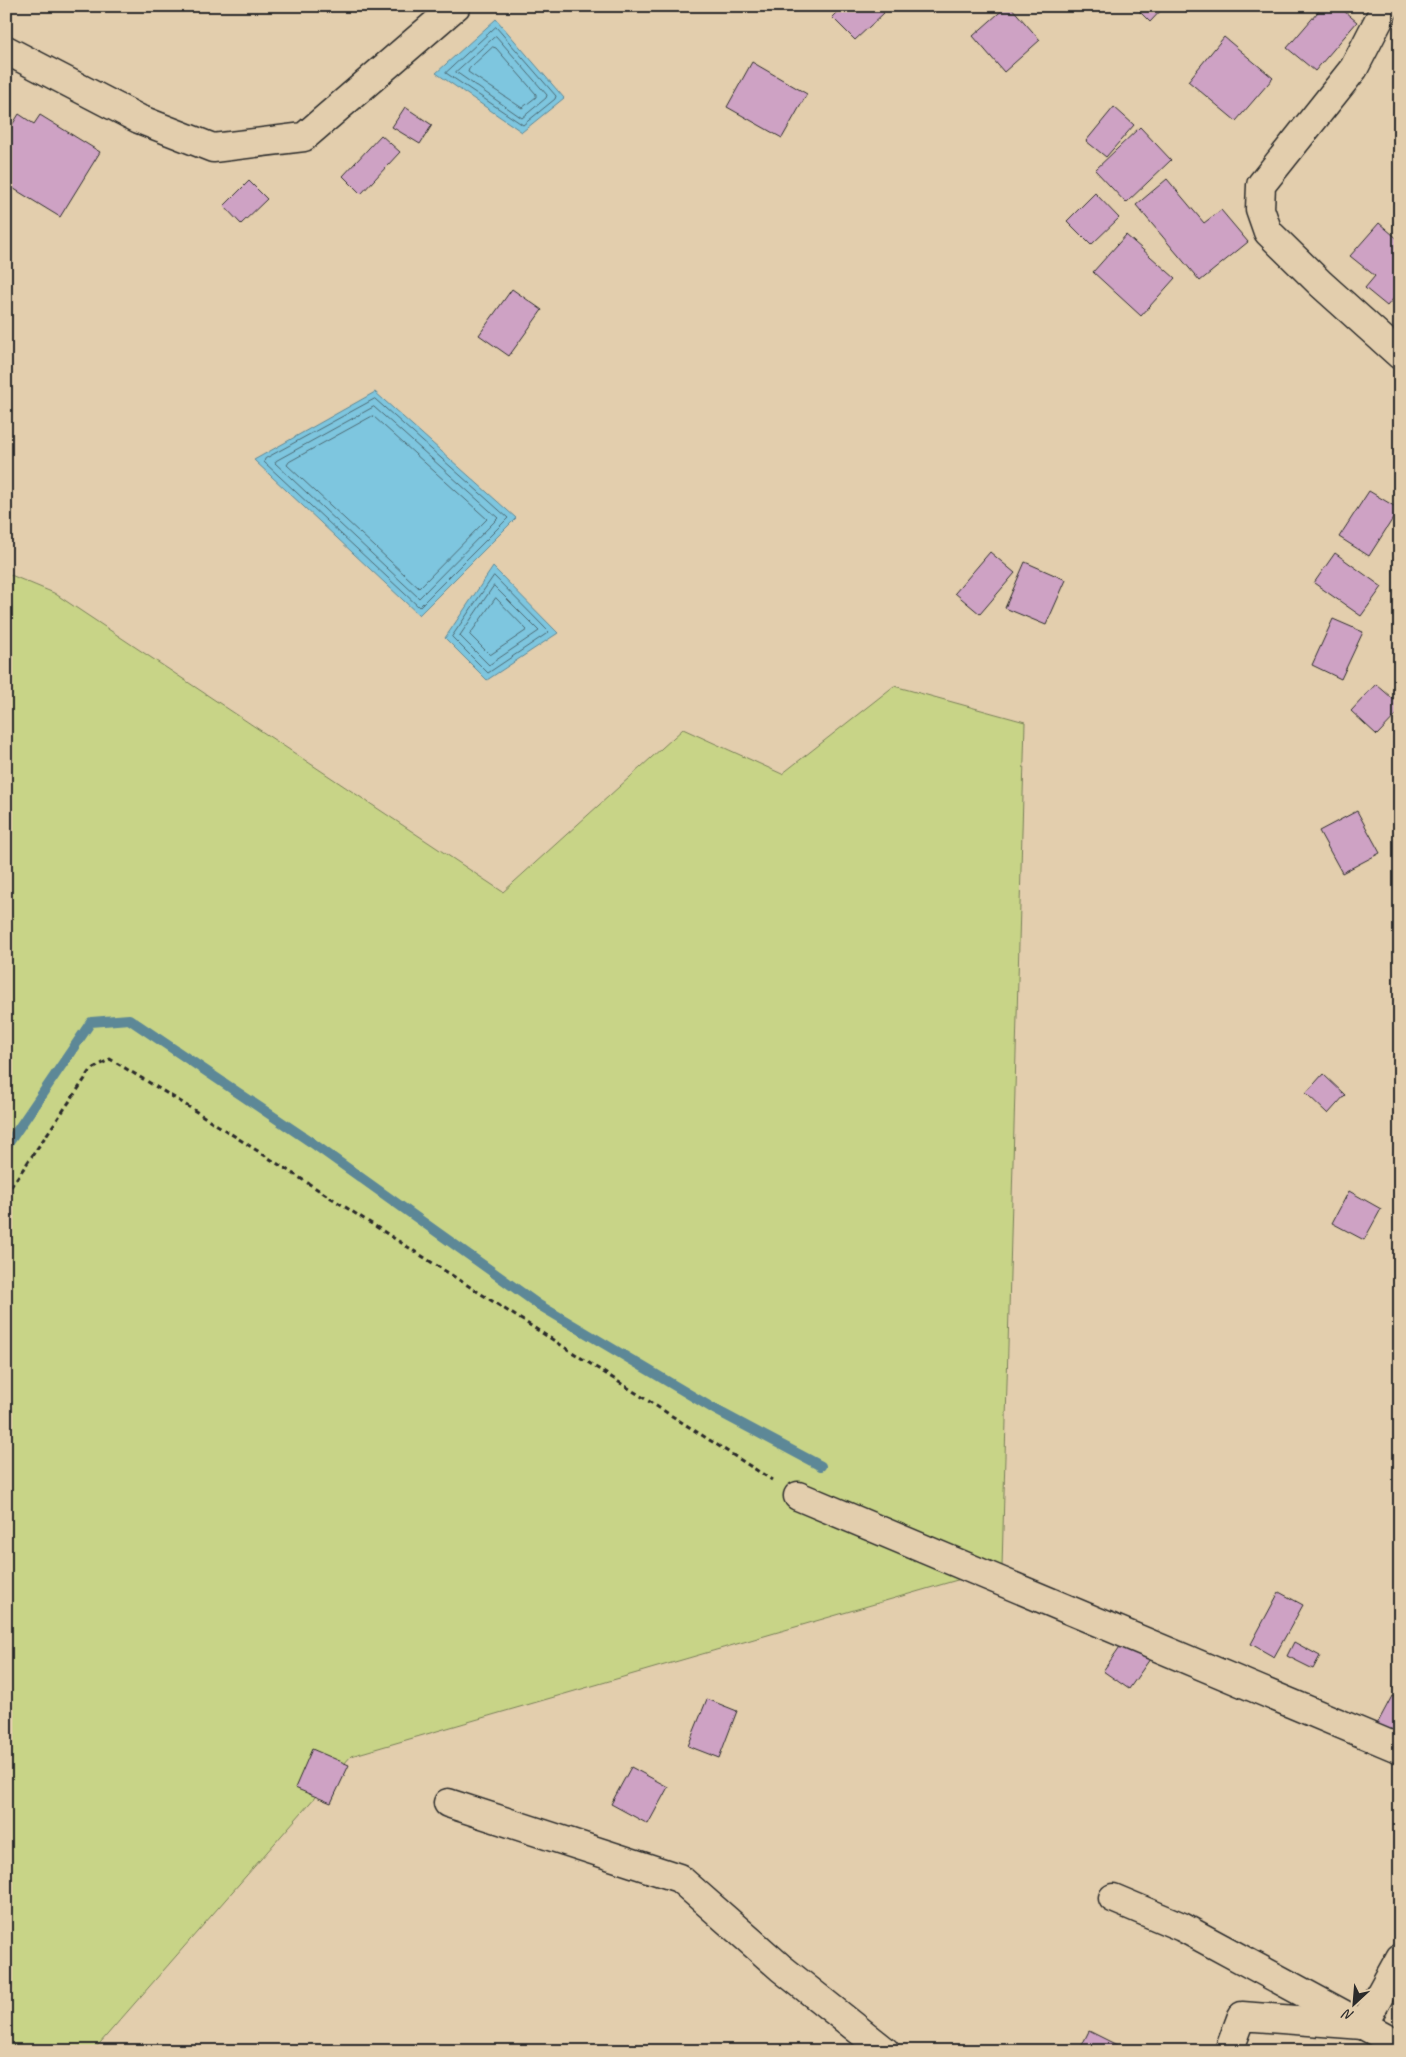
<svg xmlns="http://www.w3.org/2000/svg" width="1406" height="2057" font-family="Caveat,sans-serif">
<rect width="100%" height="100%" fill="#e3cead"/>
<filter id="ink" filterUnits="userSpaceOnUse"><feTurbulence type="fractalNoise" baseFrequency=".02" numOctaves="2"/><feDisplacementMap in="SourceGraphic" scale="10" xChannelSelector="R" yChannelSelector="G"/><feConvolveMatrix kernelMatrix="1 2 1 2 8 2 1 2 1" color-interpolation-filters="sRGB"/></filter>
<g filter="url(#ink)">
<!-- green -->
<polygon fill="#c8d487" stroke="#7a8059" points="6,573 54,593 503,892 683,729 782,774 894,686 1025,722 1002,1567 351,1756 93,2051 6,2051"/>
<!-- water -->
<g fill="#7ec6df" stroke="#5d8897">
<polygon points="496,19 564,98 522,132 436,73"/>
<polygon points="375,392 516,518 419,615 254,460"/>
<polygon points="493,567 558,633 487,680 445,638"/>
</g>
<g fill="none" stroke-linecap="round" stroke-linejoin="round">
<!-- shore -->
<g stroke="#4c6973" stroke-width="1">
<polygon points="496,27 556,96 555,99 523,125 446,73"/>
<polygon points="496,36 547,95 546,98 522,118 456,72"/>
<polygon points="493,47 496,48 536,94 536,97 522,108 468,72 469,69"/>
<polygon points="375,399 508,518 419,607 264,462 265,459"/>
<polygon points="374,407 498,518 419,598 275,463 276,461"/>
<polygon points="373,416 487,519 419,588 287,465 289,462"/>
<polygon points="494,576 549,632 488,673 452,637"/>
<polygon points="494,586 539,631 489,665 460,636"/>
<polygon points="496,598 527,630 490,655 470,635"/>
</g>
<!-- stream -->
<polyline stroke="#5d8897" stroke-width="10" points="6,1147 91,1022 129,1019 311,1142 539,1305 714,1409 821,1466"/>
</g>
<!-- building -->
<g fill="#cea2c4" stroke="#2b2b2b">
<polygon points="843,6 877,6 884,13 855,40 832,17"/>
<polygon points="1007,6 1010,6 1040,40 1004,72 973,36"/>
<polygon points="1134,6 1165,6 1150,22"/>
<polygon points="1323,6 1338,6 1357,22 1315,71 1287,48"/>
<polygon points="1224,37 1273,78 1236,121 1188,81"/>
<polygon points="752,62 807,94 782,138 727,107"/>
<polygon points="405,107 432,125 420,144 392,127"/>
<polygon points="1114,107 1134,125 1106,157 1086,141"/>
<polygon points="19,114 34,124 40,115 100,152 60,217 6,184 6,135"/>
<polygon points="1140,127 1171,160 1126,203 1095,170"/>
<polygon points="381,135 400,152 361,194 343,176"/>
<polygon points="1167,179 1204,223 1221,210 1248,242 1200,281 1136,205"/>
<polygon points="249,181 267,199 241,224 224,206"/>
<polygon points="1095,193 1119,218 1091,245 1067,221"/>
<polygon points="1379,223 1400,241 1400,291 1387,306 1365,288 1375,276 1350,256"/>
<polygon points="1126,235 1175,278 1141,316 1093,272"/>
<polygon points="512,289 542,310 509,356 479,335"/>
<polygon points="1369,491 1399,509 1369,556 1339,537"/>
<polygon points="990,552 1015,573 980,614 955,593"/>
<polygon points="1335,553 1382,587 1361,616 1314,583"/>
<polygon points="1025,562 1066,580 1046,625 1005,608"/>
<polygon points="1333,619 1363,632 1341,679 1312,665"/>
<polygon points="1376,684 1400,705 1400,711 1377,735 1351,711"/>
<polygon points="1357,811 1380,853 1342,873 1319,831"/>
<polygon points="1323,1074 1345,1095 1328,1114 1306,1093"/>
<polygon points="1349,1191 1381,1209 1364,1240 1332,1223"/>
<polygon points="1279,1592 1303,1605 1274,1657 1251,1644"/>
<polygon points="1124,1641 1150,1659 1129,1689 1103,1671"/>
<polygon points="1294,1642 1320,1656 1313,1669 1287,1656"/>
<polygon points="1392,1696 1400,1700 1400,1727 1395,1736 1376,1726"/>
<polygon points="707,1699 737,1711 719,1758 688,1746"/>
<polygon points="312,1749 349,1765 331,1803 295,1788"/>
<polygon points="631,1767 668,1787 648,1824 611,1804"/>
<polygon points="1089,2031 1129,2051 1079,2051"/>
<polygon points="1241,2042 1266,2051 1238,2051"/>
</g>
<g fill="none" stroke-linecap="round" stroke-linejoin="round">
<defs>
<g id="minor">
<polyline points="1386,6 1354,68 1261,185 1260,209 1268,232 1321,284 1400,355"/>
<polyline points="6,50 139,119 213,148 304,137 456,6"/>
<polyline points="798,1496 1400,1749"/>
<polyline points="448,1803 679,1878 781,1968 885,2051"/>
<polyline points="1113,1898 1182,1927 1400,2045"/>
<polyline points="1229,2051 1242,2016 1363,2025 1400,1958"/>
</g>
</defs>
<!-- minor casing -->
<use href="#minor" stroke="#2b2b2b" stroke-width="31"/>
<!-- path -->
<polyline stroke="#2b2b2b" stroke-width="3" stroke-dasharray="5 4" stroke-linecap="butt" points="6,1194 91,1070 110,1059 178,1100 772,1480"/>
<!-- minor -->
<use href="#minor" stroke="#e3cead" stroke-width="28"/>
</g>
</g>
<!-- margin -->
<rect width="1406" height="2057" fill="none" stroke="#e3cead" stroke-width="25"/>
<rect x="12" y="12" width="1381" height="2032" fill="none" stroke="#2b2b2b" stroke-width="2" filter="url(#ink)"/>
<!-- north arrow -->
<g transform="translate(1354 2004) rotate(206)" stroke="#e3cead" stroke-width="4" paint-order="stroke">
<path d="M0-4L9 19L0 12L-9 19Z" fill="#2b2b2b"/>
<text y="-8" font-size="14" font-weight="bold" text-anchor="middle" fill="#2b2b2b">N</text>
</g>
</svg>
